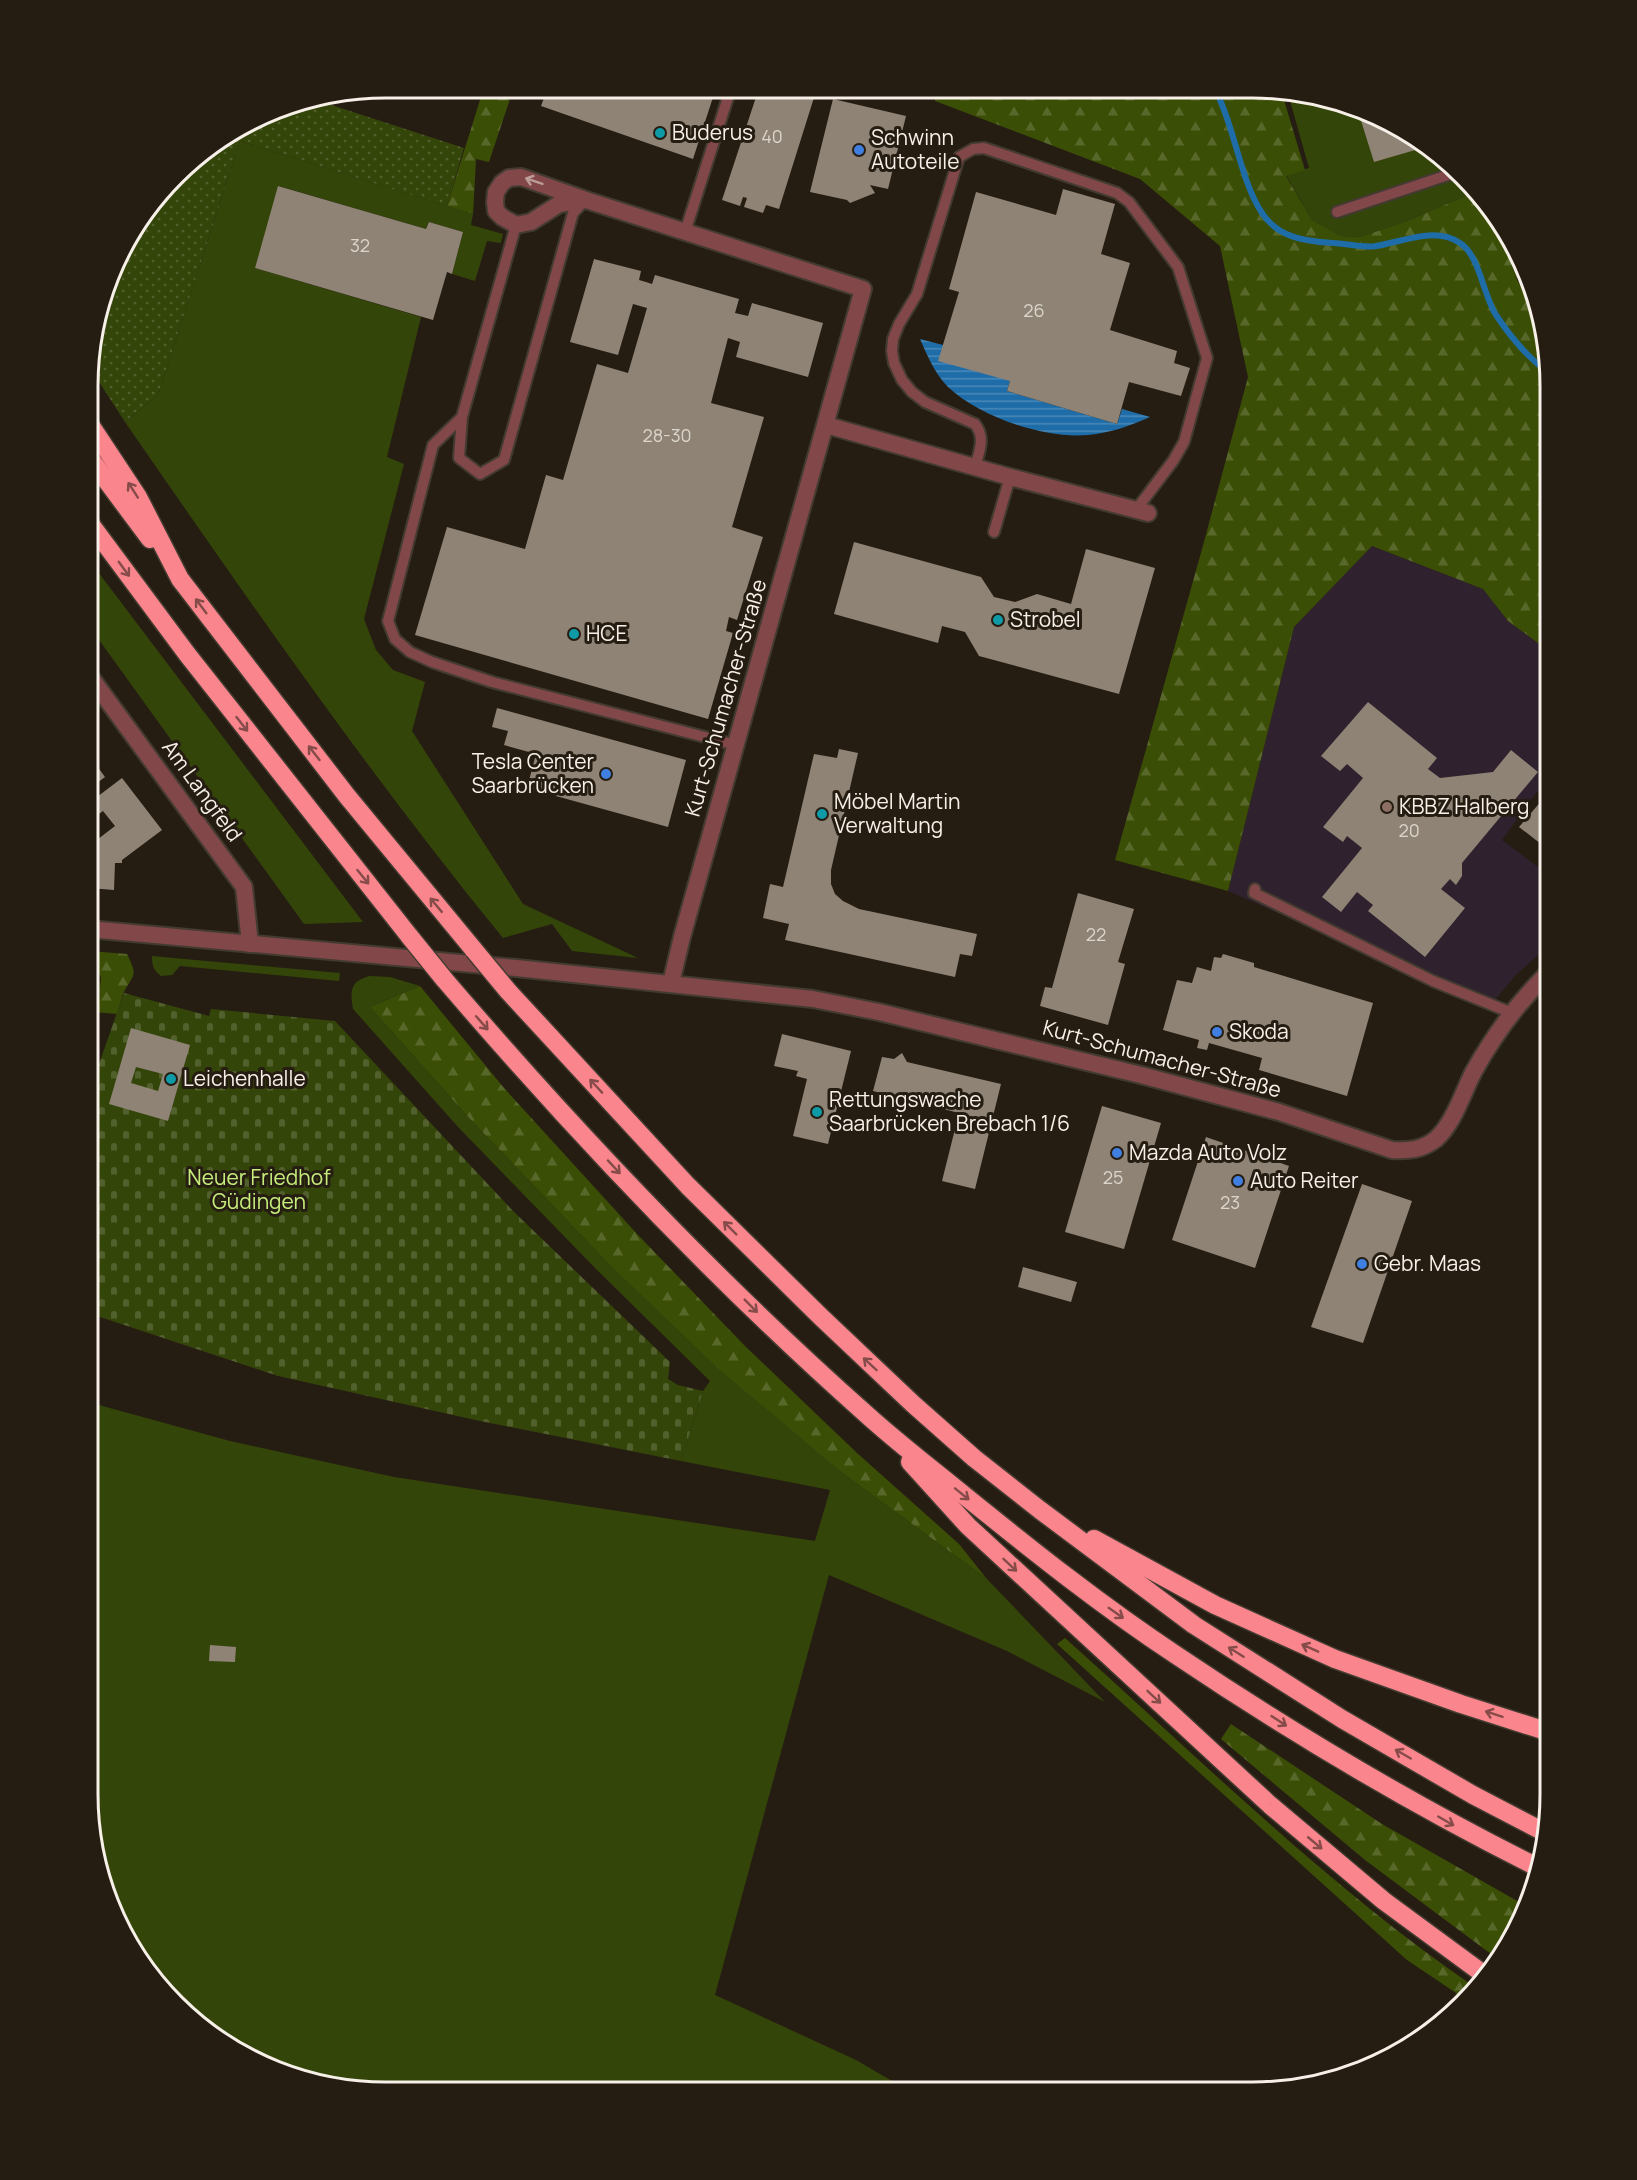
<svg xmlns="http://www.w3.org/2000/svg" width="1637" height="2180" font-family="Manrope,sans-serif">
<defs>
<pattern id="forest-firs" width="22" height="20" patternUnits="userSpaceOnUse" patternTransform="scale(1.5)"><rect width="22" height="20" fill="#3b4e06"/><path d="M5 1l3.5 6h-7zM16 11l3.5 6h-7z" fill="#58682a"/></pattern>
<pattern id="cemetery-stones" width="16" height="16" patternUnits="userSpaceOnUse" patternTransform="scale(1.5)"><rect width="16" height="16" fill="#34450a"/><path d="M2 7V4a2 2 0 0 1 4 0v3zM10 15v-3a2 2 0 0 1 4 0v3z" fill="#52602e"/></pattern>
<pattern id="park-dots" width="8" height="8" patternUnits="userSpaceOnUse" patternTransform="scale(1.5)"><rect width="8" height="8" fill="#34450a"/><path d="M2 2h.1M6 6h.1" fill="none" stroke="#52602e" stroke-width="1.8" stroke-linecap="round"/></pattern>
<pattern id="water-rules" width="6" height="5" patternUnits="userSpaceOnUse" patternTransform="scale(1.5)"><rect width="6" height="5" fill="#1f6da8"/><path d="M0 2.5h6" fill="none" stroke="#4b89b8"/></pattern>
</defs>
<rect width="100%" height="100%" fill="#261d12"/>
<!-- education -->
<polygon fill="#2f212d" points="1372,546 1483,589 1508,621 1550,652 1550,774 1502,840 1550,876 1550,944 1515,976 1490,1006 1228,891 1294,627"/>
<!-- grass -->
<g fill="#34450a">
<polygon points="1287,90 1365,110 1433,149 1477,191 1407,221 1360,237 1339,236 1312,220 1286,175 1309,168"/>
<path d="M240,141L473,214L471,225L503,234L501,243L487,241L475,281L452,274L463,232L429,222L426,229L279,186L255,268L421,317L387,457L404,464L364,619L376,650L393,670L425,682L412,731L523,904L638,958L572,951L552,924L503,938C368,773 246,597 125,422L158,395Z"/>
<polygon points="1495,217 1519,253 1527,275 1516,278"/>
<polygon points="89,560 363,922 304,924 89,626"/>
<path d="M89,953C100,977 105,986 94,1012L88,1011Z"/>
<path d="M152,956L340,973L339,981L180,966L172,975L161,976C153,970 152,965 152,956Z"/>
<path d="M369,976L390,977L420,986L370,1007L470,1119L606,1261L845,1475L986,1578L1105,1702L1007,1651L829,1575L715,1995L856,2060L911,2092L347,2090L272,2070L220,2042L161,1991L118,1927L97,1871L87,1794L88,1402L230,1441L394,1477L815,1541L830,1490L681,1461L703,1391L710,1381L596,1269L459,1128L353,1009C350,990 350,982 369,976Z"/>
</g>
<!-- forest -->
<g fill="url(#forest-firs)">
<polygon points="484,87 514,87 489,162 476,159 473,214 447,206"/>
<polygon points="939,89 1281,90 1305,170 1286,176 1312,220 1340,236 1360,237 1407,221 1477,191 1495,217 1516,278 1542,322 1550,386 1550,652 1508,621 1483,589 1372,546 1294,627 1228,891 1115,860 1204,542 1248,377 1220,246 1140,179 935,101"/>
<path d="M89,951L127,954C139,979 133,973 123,994C121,1000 119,1007 117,1014L94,1012L99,1000L101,978Z"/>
<polygon points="420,986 504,1088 638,1235 745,1346 857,1453 959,1544 986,1578 845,1475 720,1370 606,1261 470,1119 370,1007"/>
<path d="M1065,1638C1199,1758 1327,1886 1476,1988L1465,1999L1407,1960L1057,1644Z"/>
<polygon points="1231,1724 1382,1824 1526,1906 1499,1960 1365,1860 1221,1739"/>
</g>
<!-- cemetery -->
<polygon fill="url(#cemetery-stones)" points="124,993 209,1016 211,1009 335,1021 513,1211 670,1362 668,1379 678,1385 703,1391 681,1461 480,1421 278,1376 88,1313 88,1095"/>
<!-- park -->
<polygon fill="url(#park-dots)" points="313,99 464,148 447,206 240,141 158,395 125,422 90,368 90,347 127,237 189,161 289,103"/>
<!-- water -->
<path fill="url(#water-rules)" d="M920,339L943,345L1010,381L1007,391L1117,424L1122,409L1150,417C1130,426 1110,433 1088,435C1044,439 980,417 948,387C935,374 927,355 920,339Z"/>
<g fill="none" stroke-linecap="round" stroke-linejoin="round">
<!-- stream -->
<path stroke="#1f6da8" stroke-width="6" d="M1215,89C1235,127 1240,180 1262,213C1281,242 1313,241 1344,244C1354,245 1366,248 1376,246C1402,242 1435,226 1460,243C1480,256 1483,295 1496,315C1510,336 1528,358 1548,372"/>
</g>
<!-- building -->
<g fill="#8e8375" fill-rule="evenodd">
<polygon points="548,87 627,88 716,88 693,159 541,106"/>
<polygon points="759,88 817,88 779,209 766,205 763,213 744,207 747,198 743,197 740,206 722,200"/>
<polygon points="833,99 906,116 888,189 870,185 875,193 850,203 847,200 810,192"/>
<polygon points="1357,108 1365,110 1429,146 1374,162"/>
<polygon points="278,186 426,229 429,222 463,232 452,274 447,272 433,320 255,268"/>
<polygon points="1063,189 1115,204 1101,254 1130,263 1110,330 1177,351 1174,363 1190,368 1181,396 1129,382 1117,424 1007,391 1010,381 938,361 959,292 949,289 976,192 1056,215"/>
<polygon points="594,259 641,271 639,280 646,282 652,284 655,275 739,299 735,313 748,316 752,303 823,323 808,377 736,357 740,342 728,338 711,403 764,417 732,527 763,537 737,620 729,617 726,631 733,633 708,719 415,635 447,527 525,549 546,475 563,480 597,364 628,373 647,308 633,304 618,355 570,342"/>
<polygon points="854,542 981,577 994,597 1015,602 1037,594 1071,604 1086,549 1155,568 1119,694 979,656 965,632 942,626 938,643 834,614"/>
<polygon points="1368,702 1437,758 1428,769 1440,778 1493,772 1511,750 1538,772 1462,863 1462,876 1456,885 1450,879 1441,889 1465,908 1425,957 1368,911 1373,905 1357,892 1341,912 1322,897 1362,848 1347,836 1343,842 1323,827 1363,778 1347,764 1340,771 1321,756"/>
<polygon points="497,708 686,760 668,827 527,788 536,754 504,745 508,731 492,727"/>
<polygon points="839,749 858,753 831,870 831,884 835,894 843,901 859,909 977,934 972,956 960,954 955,977 785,940 789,924 763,918 770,884 783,887 814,754 837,758"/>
<polygon points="89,755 105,777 89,789"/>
<polygon points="122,778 162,830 122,860 122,863 115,863 114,890 89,888 89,846 115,826 103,811 89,821 89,803"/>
<polygon points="1543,799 1550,805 1550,851 1519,827"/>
<polygon points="1078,893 1134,909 1118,962 1125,964 1108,1025 1040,1006 1045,987 1052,988"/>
<polygon points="1223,954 1254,963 1254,967 1373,1003 1347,1096 1259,1070 1262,1058 1209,1043 1207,1050 1197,1048 1199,1040 1163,1030 1177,980 1192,983 1197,967 1211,971 1214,957 1221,958"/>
<path d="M131,1028L190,1045L168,1121L109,1104ZM136,1067L163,1074L158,1091L131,1083Z"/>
<polygon points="782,1034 851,1051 828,1144 793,1136 807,1079 796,1076 798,1071 774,1066"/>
<polygon points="902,1053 907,1062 1001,1084 975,1189 942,1181 959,1113 873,1091 882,1057 894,1059"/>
<polygon points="1102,1106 1161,1123 1124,1249 1065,1232"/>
<polygon points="1206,1137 1289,1166 1255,1268 1172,1240"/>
<polygon points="1362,1184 1412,1201 1363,1343 1311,1327"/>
<polygon points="1023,1267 1077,1282 1071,1302 1018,1287"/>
<polygon points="210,1645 236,1647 235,1662 209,1661"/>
</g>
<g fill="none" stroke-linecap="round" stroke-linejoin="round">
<defs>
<g id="service">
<polyline points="1337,212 1457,172"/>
<polyline points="516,225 462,417 459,458 480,474 504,460 573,213 585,200"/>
<polyline points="685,232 731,88"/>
<polyline points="462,417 433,445 388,621 395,639 410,652 432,662 492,682 736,745"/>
<path d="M975,467C979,452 986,438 975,424L925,402L912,392L902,380L894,363L892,351L893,339L899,324L917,294L959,157L973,149L984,148L1117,193L1129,202L1178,267L1207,358L1184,442L1173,461L1136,510"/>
<polyline points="994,532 1010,477"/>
<polyline points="1255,889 1254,893 1433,981 1512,1013"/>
</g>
<g id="minor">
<polyline points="586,200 559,204 531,222 516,225 502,217 496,211 495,202 496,192 502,183 509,178 521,177 586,200 863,289 682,937 671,983"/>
<polyline points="826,425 1010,477 1148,513"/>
<polyline points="89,675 244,887 250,944"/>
</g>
<path id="tertiary" d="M89,929L516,968L813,999L879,1012L1141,1075L1279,1112L1392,1150C1409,1151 1422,1150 1436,1139C1454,1123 1463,1092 1474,1071C1494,1035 1520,1000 1550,971"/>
<g id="motorway">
<polyline points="89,423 138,497 180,579 347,796 474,950"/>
<polyline points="89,457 150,539"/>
<polyline points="89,522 187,654 410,937"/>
<path d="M444,979C575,1132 715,1280 866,1414C898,1443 932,1469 965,1496C1033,1551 1102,1606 1176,1655C1292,1733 1413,1805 1539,1868"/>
<polyline points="508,991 688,1186 821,1317 913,1404 974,1458 1040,1510 1194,1625 1342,1719 1473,1795 1546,1833"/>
<polyline points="910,1462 968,1526 1270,1805 1384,1901 1486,1976"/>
<polyline points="1094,1539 1215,1605 1335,1659 1461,1704 1549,1732"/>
</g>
</defs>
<!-- service casing -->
<use href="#service" stroke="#433b30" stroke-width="14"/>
<!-- minor casing -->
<use href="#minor" stroke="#433b30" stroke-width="20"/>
<!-- tertiary casing -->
<use href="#tertiary" stroke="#433b30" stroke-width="20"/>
<!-- motorway casing -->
<use href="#motorway" stroke="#433b30" stroke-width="21"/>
<!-- service -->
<use href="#service" stroke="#814749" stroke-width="10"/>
<!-- minor -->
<use href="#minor" stroke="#814749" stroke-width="16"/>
<!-- tertiary -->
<use href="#tertiary" stroke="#814749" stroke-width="16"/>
<!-- motorway -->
<use href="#motorway" stroke="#fa858c" stroke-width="18"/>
<defs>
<g id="motorway-bridge">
<polyline points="410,937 444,979"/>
<polyline points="474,950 508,991"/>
</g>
</defs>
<!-- motorway-bridge casing -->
<use href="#motorway-bridge" stroke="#433b30" stroke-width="21" stroke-linecap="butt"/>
<!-- motorway-bridge -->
<use href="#motorway-bridge" stroke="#fa858c" stroke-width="18"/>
</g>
<!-- one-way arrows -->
<defs><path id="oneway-shaft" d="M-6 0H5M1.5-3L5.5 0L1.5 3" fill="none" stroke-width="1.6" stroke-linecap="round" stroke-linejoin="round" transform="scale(1.5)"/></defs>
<use stroke="#bc9c98" href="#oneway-shaft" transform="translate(534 181) rotate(-161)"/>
<g stroke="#854c49">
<use href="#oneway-shaft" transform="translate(133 490) rotate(-123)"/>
<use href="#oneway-shaft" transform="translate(124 569) rotate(54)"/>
<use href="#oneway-shaft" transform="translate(201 606) rotate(-127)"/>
<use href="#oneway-shaft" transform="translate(242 724) rotate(52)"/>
<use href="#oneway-shaft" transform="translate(314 753) rotate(-128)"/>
<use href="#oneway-shaft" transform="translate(363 877) rotate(51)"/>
<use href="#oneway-shaft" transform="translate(436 905) rotate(-130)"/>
<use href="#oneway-shaft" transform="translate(482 1023) rotate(49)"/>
<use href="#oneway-shaft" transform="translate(596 1086) rotate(-133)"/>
<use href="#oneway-shaft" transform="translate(614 1167) rotate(47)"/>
<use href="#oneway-shaft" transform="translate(730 1228) rotate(-135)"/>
<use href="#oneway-shaft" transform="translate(751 1306) rotate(45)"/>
<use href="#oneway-shaft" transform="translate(870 1364) rotate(-137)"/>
<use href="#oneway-shaft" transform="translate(962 1494) rotate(39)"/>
<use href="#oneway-shaft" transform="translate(1010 1565) rotate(43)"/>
<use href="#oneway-shaft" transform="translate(1116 1613) rotate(35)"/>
<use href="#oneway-shaft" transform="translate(1310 1648) rotate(-156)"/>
<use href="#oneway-shaft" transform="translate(1236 1652) rotate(-148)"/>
<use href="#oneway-shaft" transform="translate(1154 1697) rotate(43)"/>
<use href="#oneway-shaft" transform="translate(1494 1714) rotate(-162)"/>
<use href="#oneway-shaft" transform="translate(1279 1721) rotate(33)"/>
<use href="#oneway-shaft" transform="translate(1403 1754) rotate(-150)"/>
<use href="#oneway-shaft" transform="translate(1446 1821) rotate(30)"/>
<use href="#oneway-shaft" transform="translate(1315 1843) rotate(40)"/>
</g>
<!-- markers -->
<g fill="#0f9aa8" stroke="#261d12" stroke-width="2">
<circle cx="660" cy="133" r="6"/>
<circle cx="998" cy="620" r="6"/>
<circle cx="574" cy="634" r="6"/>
<circle cx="822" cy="814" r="6"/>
<circle cx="171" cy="1079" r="6"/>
<circle cx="817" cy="1112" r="6"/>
</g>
<g fill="#3f7fe0" stroke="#261d12" stroke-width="2">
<circle cx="859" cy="150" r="6"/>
<circle cx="606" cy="774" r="6"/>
<circle cx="1217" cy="1032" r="6"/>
<circle cx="1117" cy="1153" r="6"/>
<circle cx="1238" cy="1181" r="6"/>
<circle cx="1362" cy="1264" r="6"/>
</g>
<circle fill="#8d6e63" stroke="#261d12" stroke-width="2" cx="1387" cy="807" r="6"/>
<g text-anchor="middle" stroke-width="6" stroke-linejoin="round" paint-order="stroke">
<!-- number labels -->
<g font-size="18" fill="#dcd5cb">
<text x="772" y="143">40</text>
<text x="360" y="252">32</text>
<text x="1034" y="317">26</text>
<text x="667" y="442">28-30</text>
<text x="1409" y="837">20</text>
<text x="1096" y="941">22</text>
<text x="1113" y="1184">25</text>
<text x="1230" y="1209">23</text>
</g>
<!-- poi labels -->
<g font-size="21" fill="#f6f0e8" stroke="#261d12" text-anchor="start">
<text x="672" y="140">Buderus</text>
<text x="871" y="145">Schwinn<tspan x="871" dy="24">Autoteile</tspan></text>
<text x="1010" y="627">Strobel</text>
<text x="586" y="641">HCE</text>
<text x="594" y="769" text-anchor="end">Tesla Center<tspan x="594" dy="24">Saarbrücken</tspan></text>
<text x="834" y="809">Möbel Martin<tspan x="834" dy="24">Verwaltung</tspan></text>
<text x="1399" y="814">KBBZ Halberg</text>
<text x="1229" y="1039">Skoda</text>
<text x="183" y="1086">Leichenhalle</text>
<text x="829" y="1107">Rettungswache<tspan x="829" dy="24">Saarbrücken Brebach 1/6</tspan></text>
<text x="1129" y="1160">Mazda Auto Volz</text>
<text x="1250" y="1188">Auto Reiter</text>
<text x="1374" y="1271">Gebr. Maas</text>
</g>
<!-- street labels -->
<g font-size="21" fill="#f6f0e8" stroke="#261d12">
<text transform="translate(726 698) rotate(-74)" y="7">Kurt-Schumacher-Straße</text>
<text transform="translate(202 791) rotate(54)" y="7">Am Langfeld</text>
<text transform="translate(1162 1059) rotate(15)" y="7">Kurt-Schumacher-Straße</text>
</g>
<!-- park labels -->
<g font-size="21" fill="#c6ed7b" stroke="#261d12">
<text x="259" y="1185">Neuer Friedhof<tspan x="259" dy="24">Güdingen</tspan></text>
</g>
</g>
<!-- crop -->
<path d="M0 0H1637V2180H0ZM386 98H1252A288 288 0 0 1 1540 386V1794A288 288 0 0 1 1252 2082H386A288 288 0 0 1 98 1794V386A288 288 0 0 1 386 98Z" fill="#261d12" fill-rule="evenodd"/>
<path fill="none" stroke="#f6f0e8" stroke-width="3" d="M386 98H1252A288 288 0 0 1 1540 386V1794A288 288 0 0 1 1252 2082H386A288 288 0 0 1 98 1794V386A288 288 0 0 1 386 98Z"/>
</svg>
